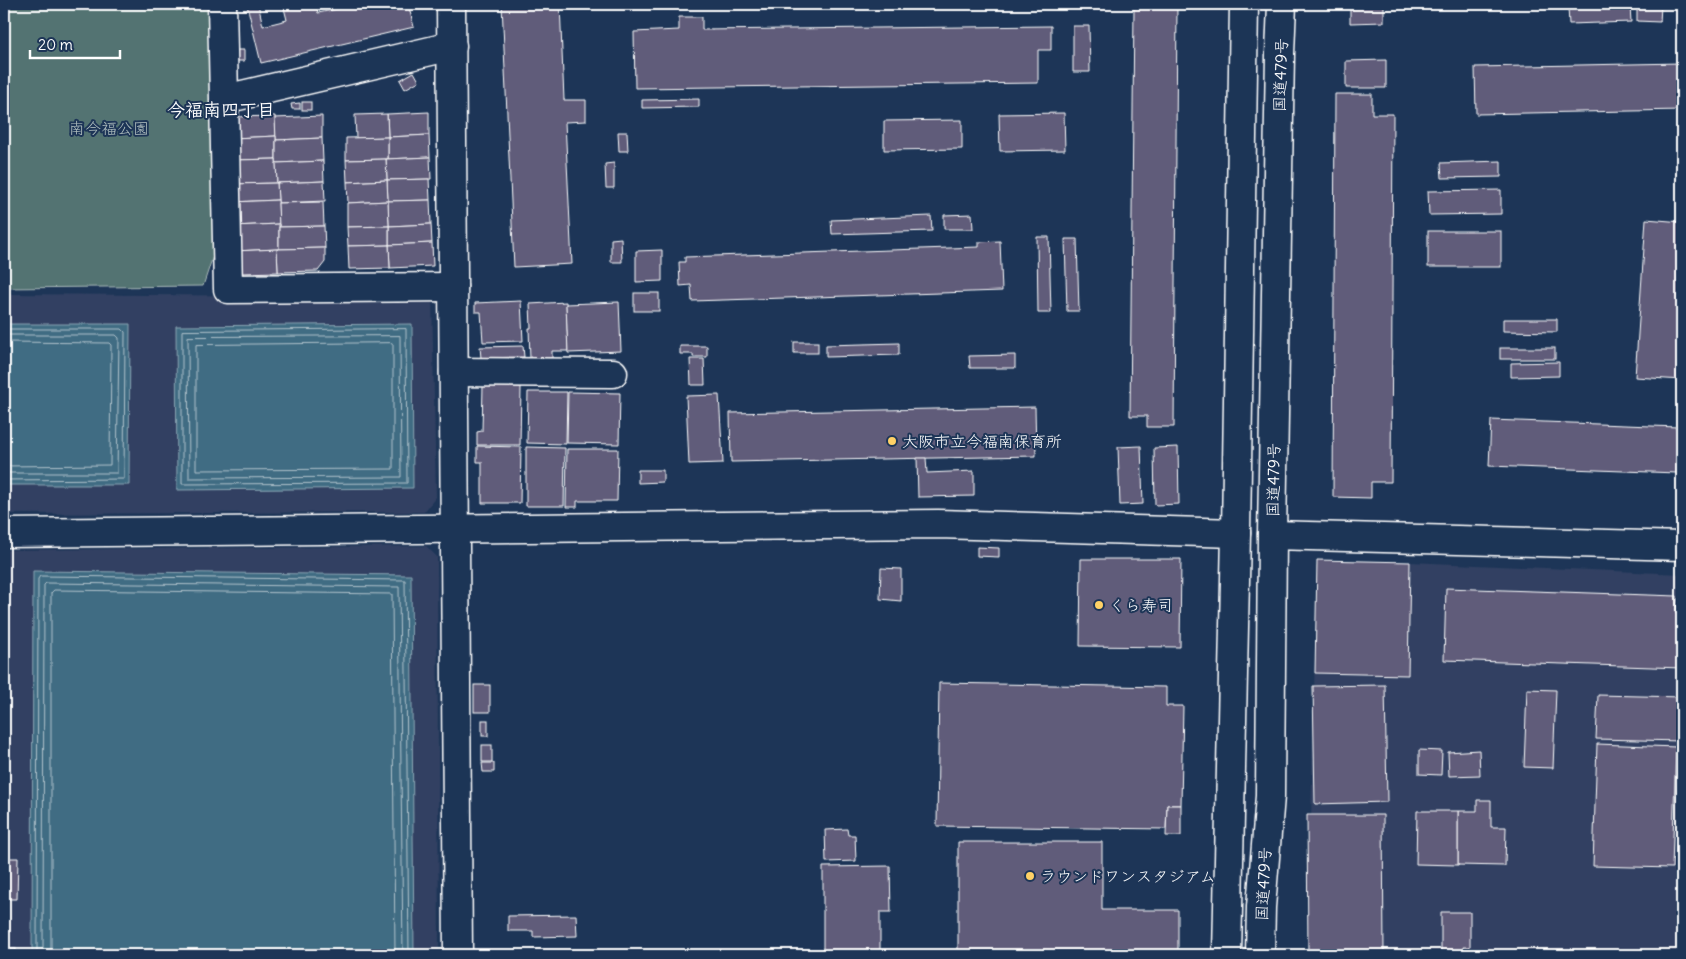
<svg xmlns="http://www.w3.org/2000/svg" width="1686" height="959" font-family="Delius,'Klee One',sans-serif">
<rect width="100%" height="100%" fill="#1d3557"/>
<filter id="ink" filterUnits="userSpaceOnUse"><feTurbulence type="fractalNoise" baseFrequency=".02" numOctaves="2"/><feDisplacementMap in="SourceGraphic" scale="10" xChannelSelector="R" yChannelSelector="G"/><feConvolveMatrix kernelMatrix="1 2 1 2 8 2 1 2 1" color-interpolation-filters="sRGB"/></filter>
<g filter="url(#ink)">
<!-- built -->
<g fill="#314162">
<polygon points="4,294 432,297 436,497 424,512 4,514"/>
<polygon points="426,546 437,557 439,955 4,955 4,550"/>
<polygon points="1317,560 1410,562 1682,574 1682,955 1308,955"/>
</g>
<!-- green -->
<polygon fill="#537372" stroke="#a9b9b8" points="4,4 213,4 214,253 203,286 4,288"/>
<!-- water -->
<g fill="#406c83" stroke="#8ca7b5">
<polygon points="4,324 130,324 129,485 4,485"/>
<polygon points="412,324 413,488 177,490 176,326"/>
<polygon points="33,571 411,575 414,955 32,955"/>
</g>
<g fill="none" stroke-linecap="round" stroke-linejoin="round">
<!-- shore -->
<g stroke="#b3c4cd" stroke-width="1">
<polyline points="4,329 122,329 125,332 124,479 4,480"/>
<polygon points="406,329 407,483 182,484 182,331"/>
<polyline points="4,335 116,335 119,338 117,473 4,473"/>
<polygon points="400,336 401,477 189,478 188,337"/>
<polyline points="4,342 109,343 111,345 110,465 4,466"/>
<polygon points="392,343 393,345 393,469 196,470 196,345"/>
<polyline points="37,955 38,579 40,576 405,580 409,955"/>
<polyline points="43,955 44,585 46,583 399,587 403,955"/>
<polyline points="51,955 51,593 54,590 392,594 395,955"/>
</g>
</g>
<!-- building -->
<g fill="#605c7a" stroke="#fff">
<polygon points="258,4 263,26 287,20 283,4 316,4 318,13 342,8 341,4 408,4 414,27 261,63 247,5"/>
<polygon points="502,4 560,4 564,100 586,100 586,121 565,122 572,264 514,267"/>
<polygon points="1156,4 1177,4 1174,427 1147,427 1147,416 1130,416 1134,8 1156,8"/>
<polygon points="1350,4 1384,4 1384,22 1350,23"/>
<polygon points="1637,5 1661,6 1660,22 1637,21"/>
<polygon points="1630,6 1631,22 1569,24 1568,8"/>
<polygon points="679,17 702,17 702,30 1051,26 1051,50 1038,50 1038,83 635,88 634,32 679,30"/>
<polygon points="1073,26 1089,26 1090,72 1073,72"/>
<rect x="235" y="50" width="9" height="11"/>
<polygon points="1386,60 1386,88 1346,88 1346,61"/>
<polygon points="1682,63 1682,110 1476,114 1475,67"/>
<polygon points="414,72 419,81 405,89 400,80"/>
<polygon points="1335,94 1372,94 1372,114 1393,114 1391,482 1371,482 1371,498 1333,497"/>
<polygon points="699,99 699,107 642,108 642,100"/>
<rect x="302" y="102" width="9" height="8"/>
<polygon points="300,103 300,109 292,109 291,104"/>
<polygon points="429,112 429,135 388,137 387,114"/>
<polygon points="1064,113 1065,150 1000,151 999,114"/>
<polygon points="387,114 388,137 356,138 355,115"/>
<polygon points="275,116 276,136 233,138 232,117"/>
<polygon points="322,116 322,138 276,140 275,118"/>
<polygon points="962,120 962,149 884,150 884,121"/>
<polygon points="618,132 627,132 628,151 619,151"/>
<polygon points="429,135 430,157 388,159 388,137"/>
<polygon points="276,136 276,159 233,160 233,138"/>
<polygon points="388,137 388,159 346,160 346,138"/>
<polygon points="322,138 323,161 276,163 276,140"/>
<polygon points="430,157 431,179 387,180 386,159"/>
<polygon points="276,159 277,183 234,184 233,160"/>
<polygon points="386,159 387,180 347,182 346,160"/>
<polygon points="323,161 324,181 277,183 276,163"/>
<polygon points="1501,161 1501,177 1442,178 1441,163"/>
<polygon points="614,163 614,188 606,188 605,164"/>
<polygon points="429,179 430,200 388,201 387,180"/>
<polygon points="387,180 388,201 348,203 347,182"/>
<polygon points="324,181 325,201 278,203 277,183"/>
<polygon points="277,183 278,200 232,202 232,184"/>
<polygon points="1501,190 1501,214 1429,215 1428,191"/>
<polygon points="278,200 279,224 233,226 232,202"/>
<polygon points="430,200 431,224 389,226 388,201"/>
<polygon points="388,201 389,226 347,227 347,203"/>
<polygon points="323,202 324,226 279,227 278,203"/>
<polygon points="972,214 973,229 944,229 944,215"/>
<polygon points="931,216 932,231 832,234 831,220"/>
<polygon points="1646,219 1682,222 1682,380 1635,377"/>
<polygon points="279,224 279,249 234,251 233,226"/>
<polygon points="431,224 432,243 389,245 389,226"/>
<polygon points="324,226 325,248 279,249 279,227"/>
<polygon points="389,226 389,245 348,246 347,227"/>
<rect x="1428" y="231" width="73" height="36"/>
<polygon points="1037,237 1049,237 1051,313 1038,313"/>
<polygon points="621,238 622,262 611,262 611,239"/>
<polygon points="1065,239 1077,239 1079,311 1067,311"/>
<polygon points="1000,241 1002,291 692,301 691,285 680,286 679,262 685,262 685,257 979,247 979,242"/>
<polygon points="432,243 433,266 390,268 389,245"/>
<polygon points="389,245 390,268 349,269 348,246"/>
<polygon points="325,248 325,262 318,271 278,272 277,249"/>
<polygon points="277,249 278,272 243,273 234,263 234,251"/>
<polygon points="662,250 662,281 636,282 636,251"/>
<rect x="634" y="293" width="25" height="18"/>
<polygon points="521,301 523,341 483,342 481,312 475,312 475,303"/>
<polygon points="566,302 568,351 552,351 552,358 530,359 529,328 531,328 530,304"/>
<polygon points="619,302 621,351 568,353 566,304"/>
<polygon points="1503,319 1557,319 1557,332 1503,331"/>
<rect x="794" y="342" width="24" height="11"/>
<polygon points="899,343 899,355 826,357 826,345"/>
<polygon points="523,346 524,357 481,358 480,347"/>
<polygon points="680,346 707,346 707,357 693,357 693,354 680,354"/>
<rect x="1500" y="348" width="55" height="11"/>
<polygon points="1015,355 1015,368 970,368 969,356"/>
<polygon points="690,359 704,359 705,385 691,385"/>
<polygon points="1559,362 1559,376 1511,377 1511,363"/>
<polygon points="483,386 521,387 520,445 477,445 477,432 482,431"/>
<polygon points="528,392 567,392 566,444 527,443"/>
<polygon points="568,392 620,393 619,444 567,443"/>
<polygon points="719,395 723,463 689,464 686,396"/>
<polygon points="1035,407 1036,456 731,462 730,413"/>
<polygon points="1491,420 1678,427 1677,473 1489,466"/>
<polygon points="477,446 521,447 520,503 482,503 482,462 477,462"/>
<polygon points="1141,446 1143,504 1120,505 1118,447"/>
<polygon points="526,447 565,448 564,506 526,506"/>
<polygon points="1178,447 1179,504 1155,505 1154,448"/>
<polygon points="567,449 618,449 617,501 577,501 577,507 566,507"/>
<polygon points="917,458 926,458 927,473 974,471 974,496 918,497"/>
<polygon points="638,470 663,470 663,482 638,483"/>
<polygon points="977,547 999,548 999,557 977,556"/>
<polygon points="1081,559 1181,559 1180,647 1080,646"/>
<polygon points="1317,560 1410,562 1408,675 1315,673"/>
<polygon points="881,568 901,569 901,601 880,599"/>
<polygon points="1446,588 1677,596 1676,613 1682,613 1682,668 1444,660"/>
<polygon points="939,683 1166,687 1166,706 1183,706 1181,805 1167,805 1166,829 937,826"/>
<rect x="474" y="685" width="16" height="27"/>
<polygon points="1385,685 1387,802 1315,804 1313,686"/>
<polygon points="1527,689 1556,690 1553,768 1524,767"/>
<polygon points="1598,695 1682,697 1682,741 1596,739"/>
<rect x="482" y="720" width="6" height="16"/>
<polygon points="1597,744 1676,747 1672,868 1593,866"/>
<rect x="482" y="745" width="10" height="17"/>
<polygon points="1419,750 1442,751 1441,775 1419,774"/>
<polygon points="1479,750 1480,775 1449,776 1448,752"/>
<polygon points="482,763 494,763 494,772 483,772"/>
<polygon points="1477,800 1491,800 1491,827 1506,827 1505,866 1458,865 1458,811 1477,811"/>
<polygon points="1167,805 1181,805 1181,836 1166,836"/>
<polygon points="1417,811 1458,811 1458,865 1416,864"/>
<polygon points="1307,815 1383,815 1384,955 1308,955"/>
<polygon points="847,829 848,835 855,835 856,861 826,862 825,830"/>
<polygon points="958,842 1102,842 1102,910 1178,910 1178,955 958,955"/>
<polygon points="4,858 18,858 17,899 4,899"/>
<polygon points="890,866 891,912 880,912 880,955 823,955 823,867"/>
<polygon points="1441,912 1470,912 1470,947 1464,947 1464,955 1441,955"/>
<polygon points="576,915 577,936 533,937 533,931 508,931 508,916"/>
<rect x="4" y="949" width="12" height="6"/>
</g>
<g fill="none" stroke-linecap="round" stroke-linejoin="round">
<defs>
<g id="minor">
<polyline points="222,4 228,289 453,287"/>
<polyline points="451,4 458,955"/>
<polyline points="225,99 452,46"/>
<polyline points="454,372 613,373"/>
<polyline points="4,533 938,524 1236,533"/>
<polyline points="1272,535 1682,546"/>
</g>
<g id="highway">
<polyline points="1227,955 1236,533 1244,4"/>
<polyline points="1260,955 1261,907 1270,796 1272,535 1280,54 1282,4"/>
</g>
</defs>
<!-- minor casing -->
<use href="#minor" stroke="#fff" stroke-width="31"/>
<!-- highway casing -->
<use href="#highway" stroke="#fff" stroke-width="31"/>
<!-- minor -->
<use href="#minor" stroke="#1d3557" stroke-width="28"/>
<!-- highway -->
<use href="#highway" stroke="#1d3557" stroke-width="28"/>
</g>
</g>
<!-- markers -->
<g fill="#ffd166" stroke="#1d3557" stroke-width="2">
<circle cx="892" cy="441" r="5"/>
<circle cx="1099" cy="605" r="5"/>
<circle cx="1030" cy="876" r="5"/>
</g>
<g text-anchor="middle" stroke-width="4" stroke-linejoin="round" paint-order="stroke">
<!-- street labels -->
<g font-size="16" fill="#fff" stroke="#1d3557">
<text transform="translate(1280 75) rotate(-88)" y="6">国道479号</text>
<text transform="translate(1273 480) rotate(-89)" y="6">国道479号</text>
<text transform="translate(1263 884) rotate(-87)" y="6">国道479号</text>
</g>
<!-- park labels -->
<g font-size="16" fill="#b2c0c0" stroke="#1d3557">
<text x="109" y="134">南今福公園</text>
</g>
<!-- poi labels -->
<g font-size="16" fill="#fff" stroke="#1d3557" text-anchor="start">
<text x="902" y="447">大阪市立今福南保育所</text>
<text x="1109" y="611">くら寿司</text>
<text x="1040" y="882">ラウンドワンスタジアム</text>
</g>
<!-- neighbourhood labels -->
<g font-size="18" font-weight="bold" fill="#fff" stroke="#1d3557">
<text x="221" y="116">今福南四丁目</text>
</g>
</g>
<!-- margin -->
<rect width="1686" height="959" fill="none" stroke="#1d3557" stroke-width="20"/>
<rect x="10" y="10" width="1666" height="939" fill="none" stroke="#fff" stroke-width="2" filter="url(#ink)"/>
<!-- scale -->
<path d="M30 50v8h90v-8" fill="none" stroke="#ffffff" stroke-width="2.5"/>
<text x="38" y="50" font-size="15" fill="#ffffff" stroke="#1d3557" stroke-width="4" paint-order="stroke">20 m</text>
</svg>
